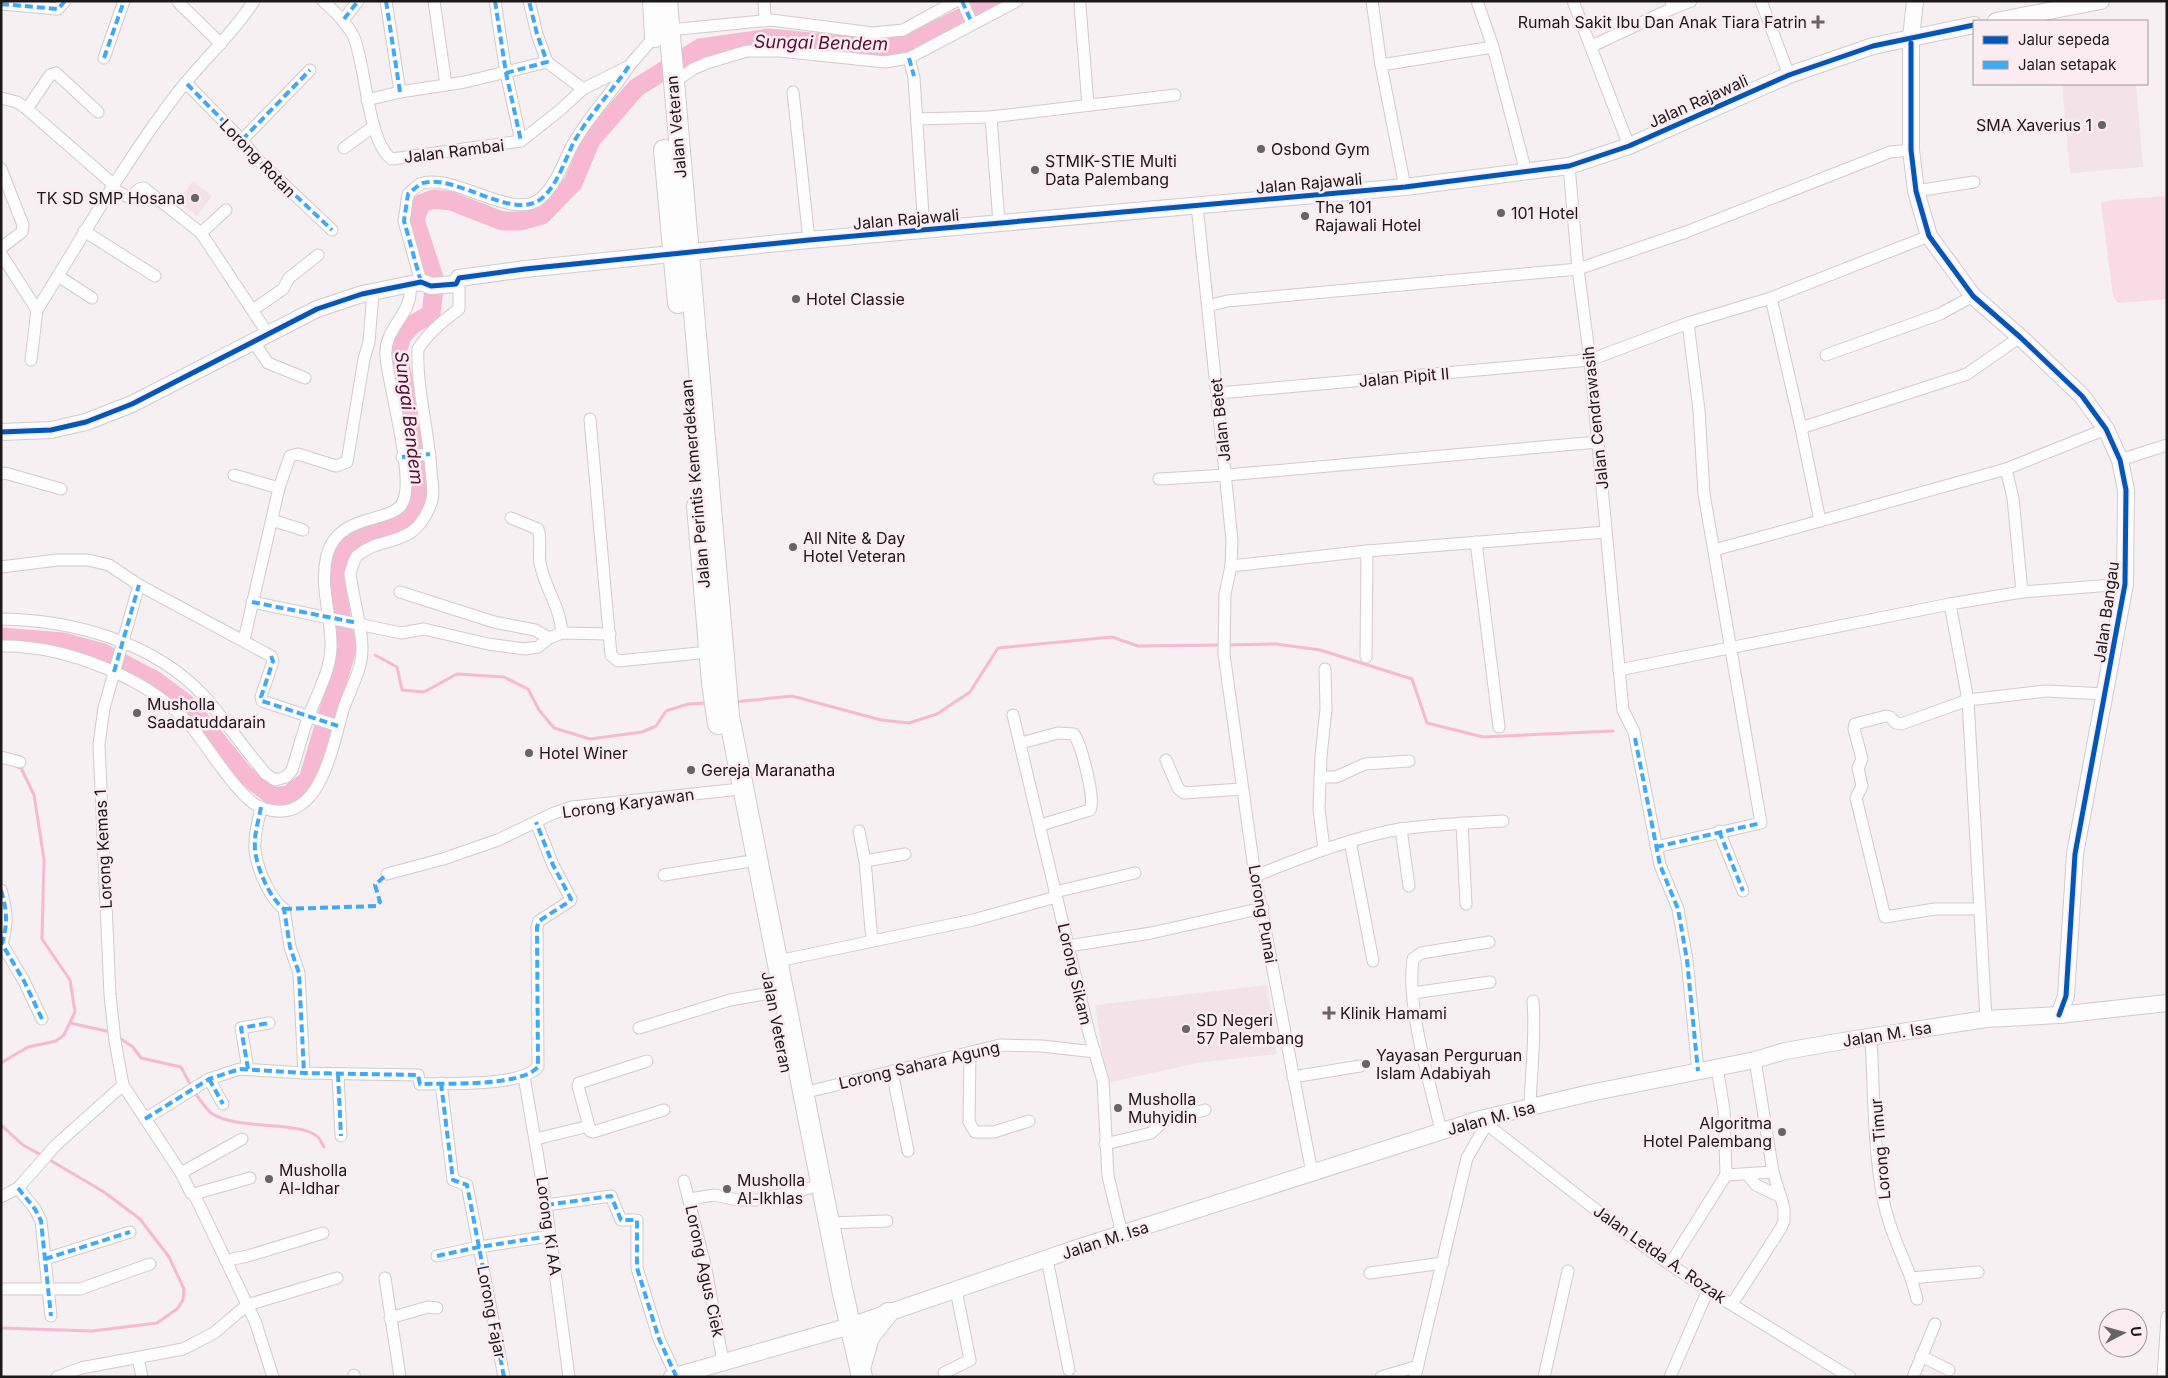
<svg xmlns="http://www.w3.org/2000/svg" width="2168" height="1378" font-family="Inter,sans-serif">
<rect width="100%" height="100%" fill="#f6f0f2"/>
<!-- built -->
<g fill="#f3e3e8">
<polygon points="2062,84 2136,84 2143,167 2070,173"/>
<polygon points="193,181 212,196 197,216 178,201"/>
<polygon points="1267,985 1277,1054 1197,1063 1107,1083 1095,1005"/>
</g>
<!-- green -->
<polygon fill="#f8dbe5" points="2167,196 2167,299 2118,303 2113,296 2101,203 2113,200"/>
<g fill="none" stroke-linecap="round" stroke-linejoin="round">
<!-- stream -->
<g stroke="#f6b9d1" stroke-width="3">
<polyline points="1227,645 1276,644 1320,650 1412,679 1427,723 1483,737 1613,731"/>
<polyline points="347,649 356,651"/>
<polyline points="375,655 397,667 402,690 424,692 457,674 504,677 528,689 539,710 554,728 590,739 642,732 656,726 666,711 688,704 708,703"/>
<polyline points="734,702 792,696 881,720 909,723 937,714 970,692 998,648 1112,637 1138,646 1220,645"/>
<polyline points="70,1023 111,1032"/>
<polyline points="118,1037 133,1047 141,1058 181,1067 191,1086"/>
<polyline points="1,1063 28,1047 56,1041 64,1035 75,1012 70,980 42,939 44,859 34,795 21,768 18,767"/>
<path d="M194,1092C199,1098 205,1108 211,1113C237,1131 300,1120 318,1137C320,1139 322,1144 324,1147"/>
<polyline points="1,1125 23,1145 43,1156"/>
<polyline points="1,1328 92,1331 157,1323 177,1309 183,1300 184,1289 169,1257 140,1219 104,1192 48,1159"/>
</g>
<!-- river -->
<polyline stroke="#f6b9d1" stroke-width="19" points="1,637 63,642 103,653 156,681 188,705 244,774 274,797 288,795 308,780 347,649 335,579 339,555 352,541 401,524 414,509 420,489 408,401 397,352 402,336 412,325 431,314 435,281 415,220 421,204 433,199 451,201 502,221 520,221 542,215 573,183 591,140 636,88 700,48 769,38 885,49 920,38 995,1"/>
<defs>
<g id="street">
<path d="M323,1C335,12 345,21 353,35C366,62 367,143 392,159L521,141L559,111L583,89L629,66L655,36"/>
<polyline points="386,1 400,92"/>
<polyline points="434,1 446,85"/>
<polyline points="495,1 506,73 521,141"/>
<polyline points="529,1 537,34 547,62 583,89"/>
<polyline points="764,1 765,21"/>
<polyline points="962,1 972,23"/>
<polyline points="1372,1 1381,65 1405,187"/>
<polyline points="1477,1 1493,47 1526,172"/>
<polyline points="1573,1 1629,146"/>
<polyline points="1761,1 1789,75"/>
<polyline points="178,2 221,44"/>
<polyline points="1,4 58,9 65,1"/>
<polyline points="1080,5 1088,105"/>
<polyline points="1673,8 1691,1"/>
<polyline points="344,19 358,1"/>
<polyline points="669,30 771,20 873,33 903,30 956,1"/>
<polyline points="1592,46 1673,8 1671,1"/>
<polyline points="104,58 124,1"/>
<polyline points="909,58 914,78 924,230"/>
<polyline points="1381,65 1493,47"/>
<polyline points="673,83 693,69 707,63 747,51 780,51 885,62 909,58 1017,1"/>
<polyline points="187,84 242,140 257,159 332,230"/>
<polyline points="793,92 809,240"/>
<polyline points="1,98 17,102 27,109 113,184"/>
<polyline points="367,100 400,92 465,82 547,62"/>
<polyline points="27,109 50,75 56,73 98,112"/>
<polyline points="991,117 1175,95"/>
<polyline points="917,119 991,117 999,223"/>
<polyline points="242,140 310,70"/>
<polyline points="344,148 374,126"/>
<polyline points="1569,166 1578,269 1590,360 1623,710 1634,732 1660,865 1678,909 1687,960 1698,1071"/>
<polyline points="1,169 23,225 22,232 1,248"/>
<polyline points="111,188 130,198 139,189 144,188 201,233 268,334"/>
<polyline points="1916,191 1974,182"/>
<polyline points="1197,205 1232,540 1231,566 1225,594 1224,654 1255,876 1312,1173"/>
<polyline points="84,231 155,276"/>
<polyline points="201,233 226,210"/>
<polyline points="1,254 37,310 31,360"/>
<polyline points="58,276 92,298"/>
<path d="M421,282L404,221L408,194C413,190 418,184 423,183C456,174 515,222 541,198C559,182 564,158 576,139C591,114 612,92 628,68"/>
<polyline points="1771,298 1801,428 1967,374 2020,337"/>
<polyline points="1208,306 1227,301 1578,269 1686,232 1890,152 1911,150"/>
<path d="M37,310C83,236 125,161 178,92C202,61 232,35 254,1"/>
<polyline points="253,310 283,289 289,278 318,255"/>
<polyline points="253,341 268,363 305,378"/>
<polyline points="1826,355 1940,314 1973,296"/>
<polyline points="1218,393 1590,360 1688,323 1771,298 1929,236"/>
<polyline points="590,419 611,655 618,661 709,652"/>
<polyline points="1801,428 1820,521 2006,469 2106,429"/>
<polyline points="402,457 430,454"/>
<polyline points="2120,460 2167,445"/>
<polyline points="2006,469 2013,498 2022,592"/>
<polyline points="1,474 5,473 61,489"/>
<polyline points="234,475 279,488"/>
<polyline points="1159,479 1227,475 1598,442"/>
<path d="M511,518L538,529C542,539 538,552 540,563C545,589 560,606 562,633"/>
<polyline points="272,520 303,530"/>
<polyline points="1476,542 1499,727"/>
<polyline points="1714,550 1820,521"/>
<polyline points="1231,566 1367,551 1606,532"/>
<polyline points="1,567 57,560 88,560 109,565 139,585 271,656 273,661 261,697 262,701 338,726"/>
<polyline points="139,585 104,708 99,744 110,995 115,1041 123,1085 181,1173 191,1193 194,1194 255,1321 273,1377"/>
<polyline points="400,592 494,622 535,630 549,638"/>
<polyline points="252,602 401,633 424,629 488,644 525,649 538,647 549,638 562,633 610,634"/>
<polyline points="1950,604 1968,700 1986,1019"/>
<path d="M1,619C73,620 154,642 204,696C226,721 244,749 266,774L275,780L286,777L292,770C298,751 303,731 310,713C318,692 330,671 331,648C332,616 319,587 327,555C339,511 394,524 403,502C415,477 389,388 386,357C383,327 414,315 410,285"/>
<polyline points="244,640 279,488 290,456 298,454 336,466 347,462 364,359 369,342 373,292"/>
<path d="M1,646C65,645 154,679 194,730C209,749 240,799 260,807C321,831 332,745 344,707C351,687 362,670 362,649C362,627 353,597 350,574C352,568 353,561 357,556C381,534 413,550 430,506C435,495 432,482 431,471C429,432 416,387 418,349C429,332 443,321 459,309V278"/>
<polyline points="1366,657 1367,551"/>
<polyline points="1619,670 1950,604 2022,592 2125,584"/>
<polyline points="1013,715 1089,1033 1103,1081 1108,1176 1122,1234"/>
<path d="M1021,743L1058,733L1074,734C1081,745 1096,799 1090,810L1041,825"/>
<polyline points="1,757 20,762"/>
<polyline points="1166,760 1178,788 1184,793 1241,789"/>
<polyline points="1320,777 1336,777 1365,764 1409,761"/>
<path d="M261,807C259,819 255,831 255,842C253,861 269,898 284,909L290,947L299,973L304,1073"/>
<polyline points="1462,823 1466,904"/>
<polyline points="1401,829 1409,886"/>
<polyline points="859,831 865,861 872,941"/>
<polyline points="1719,831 1743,891"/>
<polyline points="1350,841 1373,961"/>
<polyline points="1656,847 1761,823 1704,494 1699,410 1688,323"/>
<polyline points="1324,849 1319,809 1321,756 1326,709 1325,669"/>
<polyline points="865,861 905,854"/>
<polyline points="387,874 443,859 498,840 554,813 572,807 731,790"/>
<polyline points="664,875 745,862"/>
<path d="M1255,876C1303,857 1350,838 1400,829C1434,824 1469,823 1503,821"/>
<path d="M1,890C7,910 8,923 2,944L24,981L42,1019"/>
<polyline points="1055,892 1135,873"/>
<polyline points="1979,909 1935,909 1885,917 1856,798 1862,786 1858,768 1862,759 1854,729 1855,724 1886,716 1890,717 1896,723 1901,724 1968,700 2046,691 2106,694"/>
<polyline points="1068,946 1151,933 1263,908"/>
<polyline points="778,961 973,920 1056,897"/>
<polyline points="1413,993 1490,982"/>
<polyline points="639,1028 730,1000 771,993"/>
<path d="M1871,1037C1874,1090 1873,1146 1883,1198C1888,1226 1901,1252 1911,1278L1978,1272"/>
<polyline points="970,1053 969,1122 975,1132 994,1132 1029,1121"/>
<polyline points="1755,1060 1773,1172"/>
<polyline points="248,1069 241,1028 269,1023"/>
<polyline points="892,1071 908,1151"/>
<polyline points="338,1074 341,1136"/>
<polyline points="524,1076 546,1205 569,1377"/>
<polyline points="1293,1077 1360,1066"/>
<polyline points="209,1079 223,1104"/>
<polyline points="441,1083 453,1180 467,1185 504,1377"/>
<polyline points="803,1093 1000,1045 1042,1046 1095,1052"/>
<path d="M1530,1107C1531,1070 1536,1039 1533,1001"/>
<path d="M145,1119L209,1079L240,1069L304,1073L418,1075L420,1084C447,1083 520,1087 538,1067L537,927L539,921L570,901L571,899L553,865L536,822"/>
<polyline points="1480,1119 1623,1231 1662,1259 1708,1290 1850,1377"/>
<polyline points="589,1126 590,1131 593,1132 664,1110"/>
<path d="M1441,1131C1430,1083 1406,1006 1413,959L1421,953L1489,942"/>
<polyline points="536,1139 589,1126 578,1086 579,1083 647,1061"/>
<polyline points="1105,1144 1151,1133 1165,1120 1205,1110"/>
<polyline points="181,1173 242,1139"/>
<polyline points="1747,1174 1756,1185 1781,1197"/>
<polyline points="1726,1175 1773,1172 1784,1208 1784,1221 1781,1228 1732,1304"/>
<polyline points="684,1181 706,1269 723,1362"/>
<polyline points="18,1188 35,1209 41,1221 51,1316"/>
<polyline points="194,1194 250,1178"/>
<polyline points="1,1197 18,1188 56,1145 123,1085"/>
<polyline points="690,1199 714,1195 738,1200 756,1200 810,1188"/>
<polyline points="546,1205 611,1196 621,1220 637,1220 637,1268 659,1339 676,1376"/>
<polyline points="829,1223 887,1221"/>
<polyline points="437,1256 479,1247 550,1236"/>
<polyline points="45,1259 130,1232"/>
<polyline points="1047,1259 1069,1370"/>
<polyline points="228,1260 248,1256 323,1233"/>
<polyline points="1670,1264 1726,1175 1724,1110 1717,1067"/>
<polyline points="1370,1273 1443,1263"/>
<polyline points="385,1278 400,1377"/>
<polyline points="1911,1278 1917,1299"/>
<polyline points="1,1289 80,1289 150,1264"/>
<polyline points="390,1318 428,1307 437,1308"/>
<polyline points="1921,1356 1949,1370"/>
<polyline points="138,1358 142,1377"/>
<polyline points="944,1373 970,1360 956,1290"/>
<polyline points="354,1375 354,1377"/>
<polyline points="57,1377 81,1368 183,1349 214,1333 247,1305 337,1278"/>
<polyline points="1381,1377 1418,1366"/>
<polyline points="1415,1377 1467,1158 1486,1125"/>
<polyline points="1544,1377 1568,1271"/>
<polyline points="1670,1377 1708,1290"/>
<polyline points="1913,1377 1935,1324"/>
<polyline points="2163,1377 2167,1317"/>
</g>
<g id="secondary">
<polyline points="1996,21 2101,1"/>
<polyline points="1911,38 1915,1"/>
<polyline points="1911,43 1911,150 1916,191 1929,236 1973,296 2020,337 2082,396 2106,429 2120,460 2126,490 2125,584 2075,854 2066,996 2059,1015"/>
<polyline points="1,432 51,430 86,422 132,404 317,309 362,294 421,282 431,286 456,284 459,278 525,269 809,240 1405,187 1569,166 1629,146 1789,75 1873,46 1974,25"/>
<polyline points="672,1377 850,1326 1077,1248 1480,1119 1590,1093 1755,1060 1785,1051 1849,1040 1986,1019 2059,1015 2167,1003"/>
</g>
<g id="highway">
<polyline points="653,1 655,37"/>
<polyline points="667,1 729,716 842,1289 862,1377"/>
<polyline points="664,150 678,303"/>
<polyline points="697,506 712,683 718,724"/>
<polyline points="861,1365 869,1337 888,1313"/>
</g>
</defs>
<!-- street casing -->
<use href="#street" stroke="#d1cbcd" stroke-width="13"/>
<!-- secondary casing -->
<use href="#secondary" stroke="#d1cbcd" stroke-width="18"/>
<!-- highway casing -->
<use href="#highway" stroke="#d1cbcd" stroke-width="22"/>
<!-- street -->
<use href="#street" stroke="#fefdfd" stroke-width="11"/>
<!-- secondary -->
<use href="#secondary" stroke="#fefdfd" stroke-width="16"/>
<!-- highway -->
<use href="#highway" stroke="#fefdfd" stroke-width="20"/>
<!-- quiet -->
<g stroke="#3fa9f5" stroke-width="4" stroke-dasharray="8 4" stroke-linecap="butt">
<polyline points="386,1 400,92"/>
<polyline points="495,1 506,73 521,141"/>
<polyline points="962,1 972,23"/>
<polyline points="1,4 58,9 65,1"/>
<polyline points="344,19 358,1"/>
<polyline points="104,58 124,1"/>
<polyline points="909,58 914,76"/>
<polyline points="506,73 547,62 537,34 529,1"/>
<polyline points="187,84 242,140 257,159 332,230"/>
<polyline points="242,140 310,70"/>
<path d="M421,282L404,221L408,194C413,190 418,185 423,183C457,174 512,221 541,199C558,185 565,159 575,140C590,114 612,91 629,66"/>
<polyline points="402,457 430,454"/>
<polyline points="252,602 358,623"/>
<polyline points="271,656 273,661 261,697 262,701 338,726"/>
<polyline points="114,672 139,585"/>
<polyline points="1635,738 1660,865 1678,909 1687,960 1698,1071"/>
<path d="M261,807C259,819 255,831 255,842C253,861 269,898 284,909L290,947L299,973L304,1073"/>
<polyline points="1719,831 1743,891"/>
<polyline points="1656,847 1761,823"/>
<path d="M1,890C7,910 8,923 2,944L24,981L42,1019"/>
<polyline points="284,909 377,906 380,902 375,885 387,874"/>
<polyline points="248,1069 241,1028 269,1023"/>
<polyline points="338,1074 341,1136"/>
<polyline points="209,1079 223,1104"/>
<polyline points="441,1083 453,1180 467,1185 504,1377"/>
<path d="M145,1119L209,1079L240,1069L304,1073L418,1075L420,1084C447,1083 520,1087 538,1067L537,927L539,921L570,901L571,899L553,865L536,822"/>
<polyline points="18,1188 35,1209 41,1221 51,1316"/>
<polyline points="546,1205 611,1196 621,1220 637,1220 637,1268 659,1339 676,1376"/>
<polyline points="437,1256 479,1247 550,1236"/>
<polyline points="45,1259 130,1232"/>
</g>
<defs>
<g id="cycleway">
<polyline points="1911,43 1911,150 1916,191 1929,236 1973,296 2020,337 2082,396 2106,429 2120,460 2126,490 2125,584 2075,854 2066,996 2059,1015"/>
<polyline points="1,432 51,430 86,422 132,404 317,309 362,294 421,282 431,286 456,284 459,278 525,269 809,240 1405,187 1569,166 1629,146 1789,75 1873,46 1974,25"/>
</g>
</defs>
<!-- cycleway casing -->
<use href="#cycleway" stroke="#faecf1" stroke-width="8"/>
<!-- cycleway -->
<use href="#cycleway" stroke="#0057b8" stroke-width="5"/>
</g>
<!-- markers -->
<g fill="#686365" stroke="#faecf1" stroke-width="2">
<path d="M1815.5 14.5h5v5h5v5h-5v5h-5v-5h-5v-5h5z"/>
<circle cx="2102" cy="125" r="5"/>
<circle cx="1261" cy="149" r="5"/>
<circle cx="1035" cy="170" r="5"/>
<circle cx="195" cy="198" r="5"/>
<circle cx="1501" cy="213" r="5"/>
<circle cx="1305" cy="216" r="5"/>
<circle cx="796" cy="299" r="5"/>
<circle cx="793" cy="547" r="5"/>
<circle cx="137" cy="713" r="5"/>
<circle cx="529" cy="753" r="5"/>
<circle cx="691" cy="770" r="5"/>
<path d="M1326.5 1005.5h5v5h5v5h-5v5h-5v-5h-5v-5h5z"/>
<circle cx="1186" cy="1029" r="5"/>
<circle cx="1366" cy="1064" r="5"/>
<circle cx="1118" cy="1108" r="5"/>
<circle cx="1782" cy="1132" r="5"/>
<circle cx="269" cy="1179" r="5"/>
<circle cx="727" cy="1189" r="5"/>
</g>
<g text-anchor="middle" stroke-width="5" stroke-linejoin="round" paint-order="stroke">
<!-- poi labels -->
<g font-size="16" fill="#1c1719" stroke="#faecf1" text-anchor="start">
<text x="1807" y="28" text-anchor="end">Rumah Sakit Ibu Dan Anak Tiara Fatrin</text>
<text x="2092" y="131" text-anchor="end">SMA Xaverius 1</text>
<text x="1271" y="155">Osbond Gym</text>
<text x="1045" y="167">STMIK-STIE Multi<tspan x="1045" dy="18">Data Palembang</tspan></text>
<text x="185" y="204" text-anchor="end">TK SD SMP Hosana</text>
<text x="1315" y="213">The 101<tspan x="1315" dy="18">Rajawali Hotel</tspan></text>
<text x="1511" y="219">101 Hotel</text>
<text x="806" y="305">Hotel Classie</text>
<text x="803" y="544">All Nite &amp; Day<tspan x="803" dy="18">Hotel Veteran</tspan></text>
<text x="147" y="710">Musholla<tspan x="147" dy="18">Saadatuddarain</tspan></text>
<text x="539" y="759">Hotel Winer</text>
<text x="701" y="776">Gereja Maranatha</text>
<text x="1340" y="1019">Klinik Hamami</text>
<text x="1196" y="1026">SD Negeri<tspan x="1196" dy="18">57 Palembang</tspan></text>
<text x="1376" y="1061">Yayasan Perguruan<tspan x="1376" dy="18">Islam Adabiyah</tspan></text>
<text x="1128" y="1105">Musholla<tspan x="1128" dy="18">Muhyidin</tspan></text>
<text x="1772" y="1129" text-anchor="end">Algoritma<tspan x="1772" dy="18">Hotel Palembang</tspan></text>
<text x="279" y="1176">Musholla<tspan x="279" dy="18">Al-Idhar</tspan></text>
<text x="737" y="1186">Musholla<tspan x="737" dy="18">Al-Ikhlas</tspan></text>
</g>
<!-- street labels -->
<g font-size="16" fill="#1c1719" stroke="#faecf1">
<text transform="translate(1698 101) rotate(-24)" y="6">Jalan Rajawali</text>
<text transform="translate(676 127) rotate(-95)" y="6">Jalan Veteran</text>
<text transform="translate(454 151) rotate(-7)" y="6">Jalan Rambai</text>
<text transform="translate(258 158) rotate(46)" y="6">Lorong Rotan</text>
<text transform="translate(1309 183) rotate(-5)" y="6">Jalan Rajawali</text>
<text transform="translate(906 219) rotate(-5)" y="6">Jalan Rajawali</text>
<text transform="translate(1404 377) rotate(-5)" y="6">Jalan Pipit II</text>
<text transform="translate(1595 418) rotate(-96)" y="6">Jalan Cendrawasih</text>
<text transform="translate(1220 420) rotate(-96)" y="6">Jalan Betet</text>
<text transform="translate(695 484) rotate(-95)" y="6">Jalan Perintis Kemerdekaan</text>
<text transform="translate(2106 612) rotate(-82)" y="6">Jalan Bangau</text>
<text transform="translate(628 803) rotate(-8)" y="6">Lorong Karyawan</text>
<text transform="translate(103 849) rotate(-93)" y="6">Lorong Kemas 1</text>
<text transform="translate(1263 914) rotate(80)" y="6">Lorong Punai</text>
<text transform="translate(1075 974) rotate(77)" y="6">Lorong Sikam</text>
<text transform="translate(777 1022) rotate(79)" y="6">Jalan Veteran</text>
<text transform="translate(1887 1034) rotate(-9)" y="6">Jalan M. Isa</text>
<text transform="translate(919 1065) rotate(-13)" y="6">Lorong Sahara Agung</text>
<text transform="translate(1491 1118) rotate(-15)" y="6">Jalan M. Isa</text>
<text transform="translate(1880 1149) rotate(-95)" y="6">Lorong Timur</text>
<text transform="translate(549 1226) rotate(82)" y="6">Lorong Ki AA</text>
<text transform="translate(1105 1240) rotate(-18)" y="6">Jalan M. Isa</text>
<text transform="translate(1660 1254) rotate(35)" y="6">Jalan Letda A. Rozak</text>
<text transform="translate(705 1271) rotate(78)" y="6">Lorong Agus Ciek</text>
<text transform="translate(492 1312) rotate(79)" y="6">Lorong Fajar</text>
</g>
<!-- water labels -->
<g font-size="18" font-style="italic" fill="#570e34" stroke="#faecf1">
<text transform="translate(821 43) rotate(1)" y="6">Sungai Bendem</text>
<text transform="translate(409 418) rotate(83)" y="6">Sungai Bendem</text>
</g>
</g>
<!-- border -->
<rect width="2168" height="1378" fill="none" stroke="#1c1719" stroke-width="5"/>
<!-- legend -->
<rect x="1973" y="20" width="175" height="65" fill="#faecf1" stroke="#a1979b"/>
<rect x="1983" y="36" width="25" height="8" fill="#0057b8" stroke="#a1979b"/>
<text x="2018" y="45" font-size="15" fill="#1c1719">Jalur sepeda</text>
<rect x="1983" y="61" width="25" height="8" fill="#3fa9f5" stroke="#a1979b"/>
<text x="2018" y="70" font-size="15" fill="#1c1719">Jalan setapak</text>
<!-- north arrow -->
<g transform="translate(2123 1333) rotate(84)"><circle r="24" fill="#faecf1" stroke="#a1979b"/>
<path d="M0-4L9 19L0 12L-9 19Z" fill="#686365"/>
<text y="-8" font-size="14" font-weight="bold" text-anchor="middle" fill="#1c1719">U</text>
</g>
</svg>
